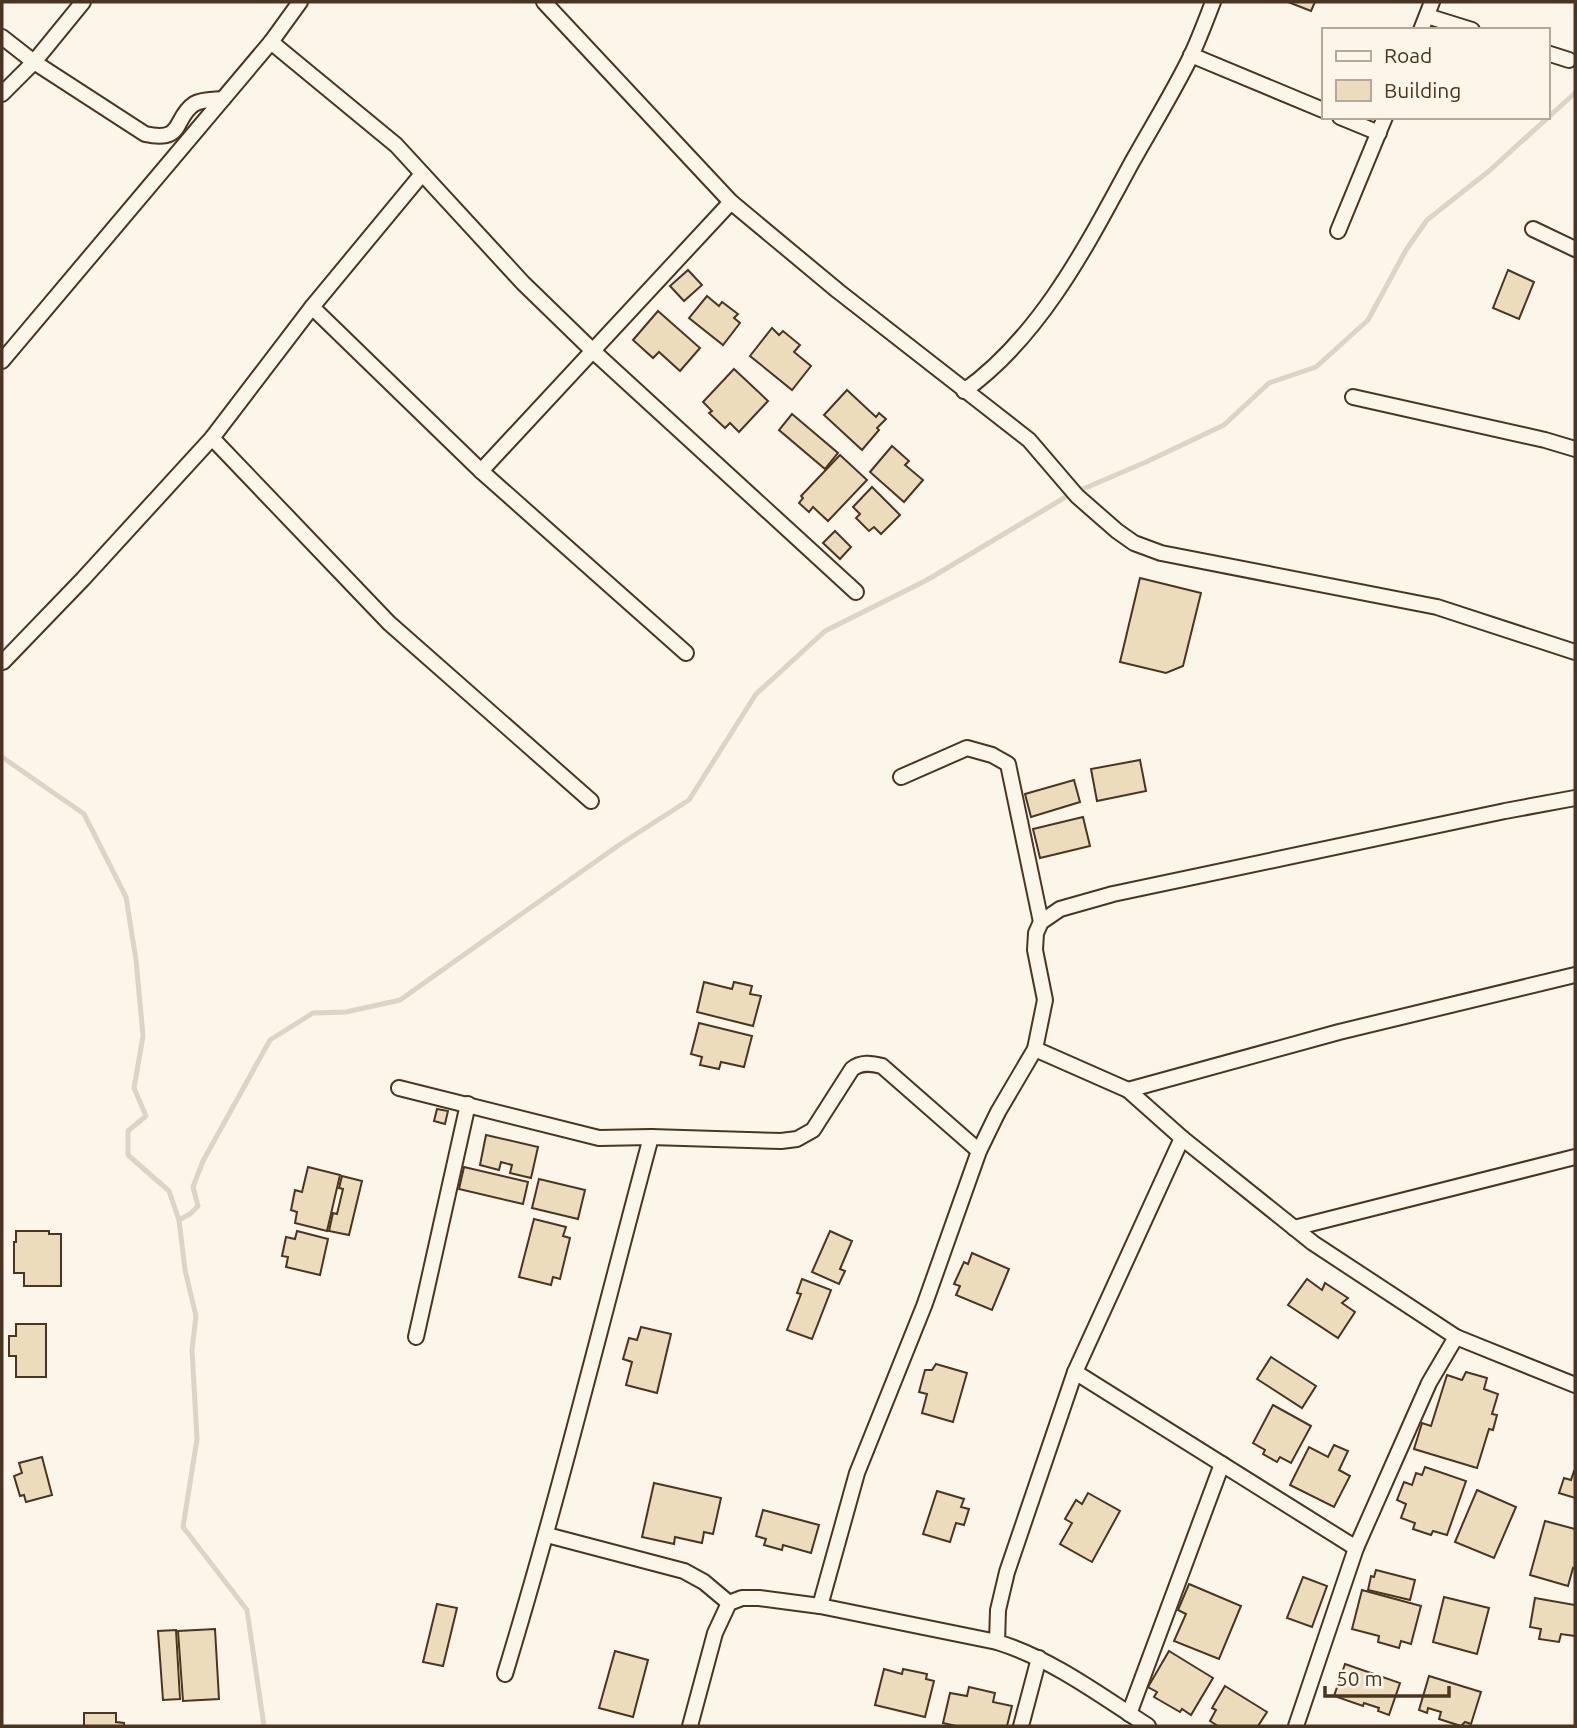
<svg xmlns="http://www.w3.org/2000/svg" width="1577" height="1728" font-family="Ubuntu,sans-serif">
<rect width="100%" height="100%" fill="#fbf6e9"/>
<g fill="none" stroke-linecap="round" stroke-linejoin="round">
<!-- stream -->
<g stroke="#dcd4c6" stroke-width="5">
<polyline points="2,757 84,814 126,897 136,960 143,1036 134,1088 146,1116 128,1131 128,1155 169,1191 179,1220 185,1270 196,1316 192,1350 197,1439 183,1527 247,1610 264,1726"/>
<polyline points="179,1220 190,1214 198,1206 193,1187 203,1161 270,1040 313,1013 346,1012 400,1000 619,845 689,800 756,694 825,631 927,580 1069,495 1146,462 1224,425 1269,383 1316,367 1368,320 1406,250 1427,220 1489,171 1575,93"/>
</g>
</g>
<!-- building -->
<g fill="#ecdcbc" stroke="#4a3520" stroke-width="2">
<polygon points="1288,2 1315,2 1311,11"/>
<polygon points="688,270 702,285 684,301 670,286"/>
<polygon points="1508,270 1534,282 1519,319 1493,308"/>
<polygon points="707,296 719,306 722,302 738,314 734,318 740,323 723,345 689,318"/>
<polygon points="658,311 700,348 680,371 659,352 653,358 633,340"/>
<polygon points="772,328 779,335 783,331 800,345 794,352 811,366 792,390 750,356"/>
<polygon points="734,369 768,401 739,432 730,423 725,428 709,413 712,411 703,402"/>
<polygon points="847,390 876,417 879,413 886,419 877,428 879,430 862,450 824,415"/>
<polygon points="792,414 838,453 825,469 779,430"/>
<polygon points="892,446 909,461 905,465 923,480 904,502 870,472"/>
<polygon points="840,455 867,480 828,521 813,507 809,512 799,503 803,498 801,496"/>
<polygon points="872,487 900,515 881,534 874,527 869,531 856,518 860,514 853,507"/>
<polygon points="835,531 851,547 840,559 823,543"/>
<polygon points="1140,578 1201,593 1183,666 1166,673 1120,662"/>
<polygon points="1140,760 1146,791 1097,801 1091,769"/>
<polygon points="1074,780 1080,802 1031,817 1025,794"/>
<polygon points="1083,817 1090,846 1040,858 1033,829"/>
<polygon points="704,982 732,989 734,982 752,986 750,994 761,996 753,1026 697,1012"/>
<polygon points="699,1023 752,1036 744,1067 721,1062 719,1069 700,1065 702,1057 691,1054"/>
<polygon points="437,1109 448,1111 445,1124 434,1121"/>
<polygon points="486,1135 538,1147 531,1178 510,1173 512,1165 501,1162 499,1170 480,1165"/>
<polygon points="308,1167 340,1175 327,1231 295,1223 297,1212 291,1210 295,1190 302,1192"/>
<polygon points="464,1167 528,1182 523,1204 459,1189"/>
<polygon points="342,1176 362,1181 349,1235 329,1231 333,1213 337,1214 343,1189 339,1188"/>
<polygon points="539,1179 585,1190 578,1219 532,1208"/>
<polygon points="534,1219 566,1227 563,1236 570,1238 560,1279 553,1277 551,1285 519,1277"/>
<polygon points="16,1231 49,1231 49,1234 61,1234 61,1286 24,1286 24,1273 14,1273 14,1242 16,1242"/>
<polygon points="297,1231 328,1239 320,1275 286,1267 288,1257 282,1256 286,1237 295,1239"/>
<polygon points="830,1231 852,1241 840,1269 845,1271 839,1284 812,1272"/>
<polygon points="972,1253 1009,1269 992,1310 956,1295 960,1286 954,1284 964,1262 968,1264"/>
<polygon points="802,1279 831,1290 812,1339 787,1330 801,1294 797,1293"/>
<polygon points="1307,1279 1322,1290 1325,1283 1348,1298 1342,1303 1355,1312 1338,1338 1288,1305"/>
<polygon points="16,1324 46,1324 46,1377 16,1377 16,1356 9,1356 9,1336 16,1336"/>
<polygon points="641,1327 671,1334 657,1393 626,1385 632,1362 623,1359 629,1338 637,1340"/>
<polygon points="1271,1357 1316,1386 1302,1408 1257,1379"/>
<polygon points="936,1364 967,1373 953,1422 922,1413 927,1394 919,1392 925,1370 932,1370"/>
<polygon points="1466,1372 1487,1378 1484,1389 1498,1394 1492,1414 1497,1415 1493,1430 1489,1429 1477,1468 1414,1449 1422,1423 1431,1426 1447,1375 1462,1380"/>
<polygon points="1273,1405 1311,1426 1291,1463 1280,1457 1277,1462 1263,1454 1265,1450 1253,1443"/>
<polygon points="1334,1445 1348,1451 1339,1470 1350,1476 1334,1507 1290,1485 1309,1447 1328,1457"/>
<polygon points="42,1457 52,1495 26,1502 24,1495 20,1496 14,1476 22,1473 19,1463"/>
<polygon points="1425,1467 1466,1481 1447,1535 1433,1531 1431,1535 1413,1529 1415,1523 1401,1518 1406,1504 1397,1500 1404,1482 1412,1485 1416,1473 1422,1475"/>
<polygon points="1574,1471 1575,1471 1575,1498 1559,1493 1564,1478 1571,1480"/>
<polygon points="654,1483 721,1498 713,1534 704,1532 702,1543 675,1537 674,1544 642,1537"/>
<polygon points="1477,1490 1516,1507 1494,1558 1455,1542"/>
<polygon points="937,1491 964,1499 961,1507 969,1509 964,1525 956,1523 950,1542 923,1534"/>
<polygon points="1088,1493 1120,1511 1092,1562 1060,1544 1072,1523 1065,1519 1076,1500 1082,1504"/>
<polygon points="763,1510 819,1525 811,1553 783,1545 782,1550 764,1545 766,1539 756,1536"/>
<polygon points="1545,1521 1575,1529 1575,1569 1573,1568 1568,1586 1530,1575"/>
<polygon points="1376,1570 1415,1580 1410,1600 1368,1590 1371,1576 1374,1577"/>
<polygon points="1303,1577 1327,1586 1312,1627 1287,1618"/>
<polygon points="1189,1584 1241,1606 1219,1659 1174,1641 1186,1614 1178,1610"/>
<polygon points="1362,1590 1421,1606 1411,1644 1401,1641 1399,1648 1378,1642 1379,1636 1352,1629"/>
<polygon points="1444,1597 1489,1608 1477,1654 1433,1642"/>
<polygon points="1535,1598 1575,1605 1575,1636 1561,1634 1559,1642 1539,1639 1541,1629 1530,1627"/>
<polygon points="437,1604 457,1608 443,1666 423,1662"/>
<polygon points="215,1629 219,1699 183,1701 178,1631"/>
<polygon points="176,1630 180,1699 163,1700 158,1631"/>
<polygon points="615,1651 648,1660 633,1717 599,1708"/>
<polygon points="1169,1651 1213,1678 1191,1715 1182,1709 1180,1712 1154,1697 1157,1692 1148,1687"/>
<polygon points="1345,1664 1400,1683 1389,1715 1378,1711 1379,1708 1364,1703 1363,1706 1334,1696"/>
<polygon points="884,1669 902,1674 903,1669 927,1674 926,1679 934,1681 925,1717 875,1705"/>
<polygon points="1429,1676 1481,1692 1471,1724 1465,1722 1461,1726 1439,1719 1441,1712 1428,1708 1427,1713 1419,1710"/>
<polygon points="1225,1686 1267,1712 1258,1726 1218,1726 1210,1721 1216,1710 1212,1708"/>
<polygon points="969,1687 995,1693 993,1702 1012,1706 1007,1726 956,1726 943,1723 950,1693 967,1696"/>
<polygon points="84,1713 116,1713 116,1722 124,1723 124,1726 84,1726"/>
</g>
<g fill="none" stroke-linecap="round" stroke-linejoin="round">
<defs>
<g id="minor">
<polyline points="544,2 731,202 838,291 1029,440 1077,496 1117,531 1134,543 1161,553 1437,607 1575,652"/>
<polyline points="1427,16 1472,30"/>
<polyline points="1421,30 1432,2"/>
<path d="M2,37L34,62L145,134C185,143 173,118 194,104C202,99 214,100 223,99"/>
<polyline points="271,42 396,145 523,283 593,351 856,592"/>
<polyline points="1547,53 1569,60"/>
<polyline points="1191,55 1323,110"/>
<polyline points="2,94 34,62 83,2"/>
<polyline points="1340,117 1379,133"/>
<polyline points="1533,229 1575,249"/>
<polyline points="1338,231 1385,117"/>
<polyline points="312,307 481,471 686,653"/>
<polyline points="2,361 271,42 300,2"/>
<path d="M964,391C1041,336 1087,245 1131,164C1151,128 1173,93 1191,56C1199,39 1206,20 1213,2"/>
<polyline points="1353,397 1545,440 1575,449"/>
<polyline points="212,438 389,623 591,801"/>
<polyline points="481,471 731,202"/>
<polyline points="3,662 83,579 212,438 312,307 422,174"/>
<polyline points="901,777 967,748 992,755 1008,764 1041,922"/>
<polyline points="1035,1049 1128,1090 1182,1138 1313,1243 1456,1337"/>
<path d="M399,1088L599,1138L651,1137L781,1141L797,1139L813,1130L852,1069C861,1062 871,1063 882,1066L979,1151"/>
<polyline points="1128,1090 1339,1032 1575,975"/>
<polyline points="1294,1228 1575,1157"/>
<polyline points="416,1337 468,1104"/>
<polyline points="1075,1372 1356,1548"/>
<polyline points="547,1535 684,1571 704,1582 729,1603"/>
<polyline points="820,1606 857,1473 924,1306 979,1151 998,1112 1035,1049 1045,1000 1035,950 1036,933 1041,922 1060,909 1113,894 1505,811 1575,798"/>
<polyline points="997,1642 998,1610 1007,1572 1075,1372 1182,1138"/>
<path d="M505,1674C559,1497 603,1316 651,1137"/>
<polyline points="1129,1714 1222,1464"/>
<path d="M690,1726L715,1633L729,1603L742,1598H759L820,1606L997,1642C1052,1659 1100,1695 1148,1726"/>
<polyline points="1021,1726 1039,1658"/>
<polyline points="1296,1726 1356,1548 1429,1383 1456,1337 1575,1385"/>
</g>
</defs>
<!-- minor casing -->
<use href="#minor" stroke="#4a3520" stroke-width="18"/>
<!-- minor -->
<use href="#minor" stroke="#fbf6e9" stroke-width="14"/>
</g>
<!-- border -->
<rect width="1577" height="1728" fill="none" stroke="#4a3520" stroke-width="7"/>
<!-- legend -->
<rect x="1322" y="28" width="228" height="91" fill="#fbf6e9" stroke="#b4a999" stroke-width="2"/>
<rect x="1336" y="51" width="35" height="10" fill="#fbf6e9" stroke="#b4a999" stroke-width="2"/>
<text x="1384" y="63" font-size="21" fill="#4a3520">Road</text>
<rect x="1336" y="80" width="35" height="21" fill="#ecdcbc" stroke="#b4a999" stroke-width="2"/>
<text x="1384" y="98" font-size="21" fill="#4a3520">Building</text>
<!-- scale -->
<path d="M1325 1686v10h124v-10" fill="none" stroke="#4a3520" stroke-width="3.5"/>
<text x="1336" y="1686" font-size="21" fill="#4a3520" stroke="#fbf6e9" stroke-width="5" paint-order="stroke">50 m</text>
</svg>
